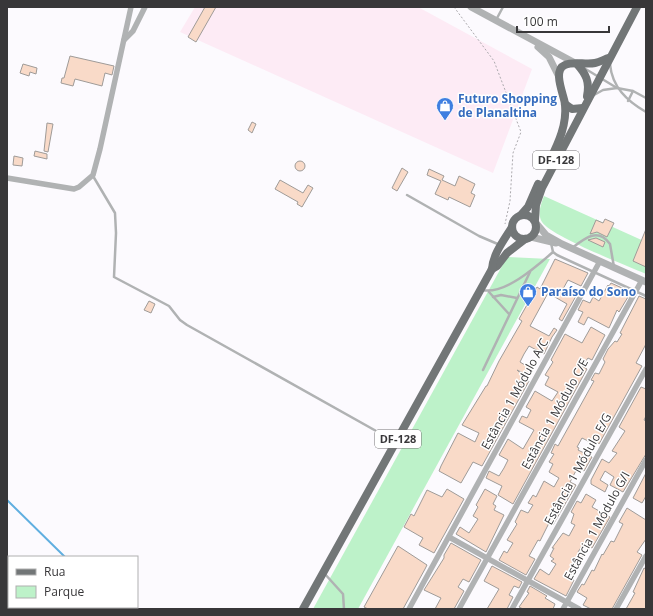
<svg xmlns="http://www.w3.org/2000/svg" width="653" height="616" font-family="'Open Sans',sans-serif">
<rect width="100%" height="100%" fill="#fcfafe"/>
<!-- commercial -->
<polygon fill="#fdebf5" points="195,7 418,7 532,69 493,173 180,32"/>
<!-- green -->
<g fill="#bdf2c9">
<path d="M544,196L646,242V274C626,265 552,237 542,222C537,214 541,204 544,196Z"/>
<polygon points="507,257 550,259 358,609 313,609"/>
</g>
<g fill="none" stroke-linecap="round" stroke-linejoin="round">
<!-- stream -->
<g stroke="#60afe0" stroke-width="2">
<polyline points="7,500 65,557"/>
<polyline points="112,607 113,609"/>
</g>
</g>
<!-- building -->
<g fill="#f9dac8" stroke="#9f9b98">
<polygon points="205,7 216,7 196,42 188,37"/>
<polygon points="70,56 114,66 112,75 105,73 102,86 75,79 73,86 61,83 62,78 64,78"/>
<polygon points="23,64 37,68 36,74 30,72 29,76 20,73"/>
<polygon points="252,122 256,124 252,133 248,130"/>
<polygon points="47,123 53,124 48,152 44,151"/>
<polygon points="35,151 47,154 47,159 34,156"/>
<polygon points="14,156 23,158 22,166 13,165"/>
<circle cx="300" cy="166" r="5"/>
<polygon points="402,168 408,172 397,191 392,188"/>
<polygon points="429,169 444,176 442,180 455,186 459,176 475,184 471,193 475,195 470,207 449,197 448,200 435,194 441,181 427,175"/>
<polygon points="280,180 303,193 308,185 313,188 302,207 297,204 298,202 275,189"/>
<polygon points="605,219 614,223 607,237 597,232 590,234 596,220 603,223"/>
<polygon points="646,229 646,267 633,261"/>
<polygon points="596,238 605,242 603,247 588,240"/>
<polygon points="555,259 588,273 581,286 568,280 563,289 576,296 562,321 559,319 567,304 548,293 530,326 549,336 554,328 557,330 552,337 544,354 529,346 524,354 520,362 533,370 529,376 517,370 529,381 482,466 473,462 461,483 439,471 441,466 458,433 475,442 479,433 462,425 486,386 487,386 499,361 522,321 519,319 537,287 540,289"/>
<polygon points="611,283 631,292 619,312 617,310 609,328 588,317 584,325 578,322 583,312 578,310 583,300 590,303 593,297 599,301 608,285 609,286"/>
<polygon points="639,296 646,299 646,344 636,363 642,366 599,444 597,442 596,445 582,438 577,447 579,448 578,450 592,457 584,471 578,467 570,482 576,485 553,525 549,523 540,541 538,540 529,556 535,559 526,575 499,560 504,551 507,553 513,543 507,540 517,524 515,522 521,510 528,513 533,505 528,503 533,495 536,497 544,481 554,487 559,478 549,472 553,464 549,462 554,454 551,453 555,444 558,446 594,381 591,380 595,373 599,374 605,362 603,359 608,349 615,341 617,342 622,334 620,333"/>
<polygon points="149,301 155,304 151,313 144,310"/>
<polygon points="591,327 605,335 592,360 588,358 582,366 587,369 513,504 498,495 502,486 486,478 489,471 499,476 504,468 508,460 499,455 508,439 523,449 534,430 519,422 522,416 527,418 531,410 526,407 535,391 552,401 558,392 545,385 549,377 545,375 553,362 551,360 552,358 565,334 582,343"/>
<polygon points="641,387 646,389 646,416 644,420 646,421 646,454 623,492 610,485 614,477 605,471 600,480 608,485 605,492 591,484 591,480 602,459 609,463 617,453 612,451 625,431 619,427"/>
<polygon points="646,473 646,496 642,503 633,498"/>
<polygon points="447,489 464,499 434,553 419,545 423,538 404,527 411,514 414,516 427,490 442,497"/>
<polygon points="485,489 497,496 493,504 496,506 494,510 504,515 486,552 456,534 460,527 469,533 478,519 473,516 478,507 476,505"/>
<polygon points="586,494 596,500 592,507 610,517 592,548 584,543 578,552 583,555 569,578 574,580 566,596 534,579 540,569 549,575 556,564 551,561 554,559 550,556 554,548 552,548 563,533 569,536 575,525 571,523 574,514 571,512 577,501 581,503"/>
<polygon points="627,508 646,520 646,539 637,552 642,555 612,609 591,609 583,605 587,598 577,592 582,584 584,585 592,570 594,571 602,554 603,555 611,541 614,542 623,524 619,522"/>
<polygon points="451,543 481,560 469,582 463,579 458,587 464,591 454,609 435,609 441,598 424,590 444,558 444,555"/>
<polygon points="398,546 427,565 425,569 403,609 368,609 364,607"/>
<polygon points="492,566 522,582 519,588 514,586 509,595 513,597 507,609 487,609 499,589 484,581"/>
<polygon points="644,568 646,569 646,609 626,609 635,593 633,592"/>
<polygon points="530,586 547,596 545,598 555,604 553,609 523,609 519,607 529,593 527,592"/>
</g>
<g fill="none" stroke-linecap="round" stroke-linejoin="round">
<!-- path -->
<polyline stroke="#acaaae" stroke-width="1" stroke-dasharray="2 2" stroke-linecap="butt" points="454,7 494,61 521,132 513,153 510,201 505,224"/>
<!-- service -->
<g stroke="#b0b2b3" stroke-width="2.5">
<polyline points="496,20 503,7"/>
<path d="M610,64C612,87 627,101 646,112"/>
<polyline points="584,68 617,88 633,91 646,98"/>
<polyline points="594,95 603,90 617,88"/>
<polyline points="628,101 633,91"/>
<polyline points="93,176 115,213 116,233 114,277 169,306 180,320 187,325 394,441"/>
<polyline points="407,195 479,236 500,245"/>
<polyline points="551,243 553,252 557,255 646,296"/>
<path d="M572,248C585,238 598,227 610,244L614,267"/>
<path d="M482,290C505,295 537,266 553,252"/>
<polyline points="489,292 509,314"/>
<polyline points="493,297 501,295 517,298"/>
<polyline points="483,370 530,272"/>
<polyline points="324,573 343,594 344,609"/>
</g>
<!-- minor -->
<g stroke="#b0b2b3" stroke-width="5.5">
<polyline points="124,40 133,31 145,7"/>
<polyline points="7,178 74,189 79,187 93,175 100,149 131,7"/>
<polyline points="449,537 579,609"/>
<polyline points="409,609 600,261"/>
<polyline points="459,609 642,280"/>
<polyline points="512,609 646,369"/>
<polyline points="563,609 646,460"/>
<polyline points="616,609 646,556"/>
</g>
<!-- tertiary -->
<g stroke="#b0b2b3" stroke-width="7">
<polyline points="471,7 577,64"/>
<polyline points="538,47 549,57 558,75"/>
<polyline points="536,223 546,235 562,244 646,282"/>
<polyline points="531,237 556,243"/>
</g>
<!-- primary -->
<g stroke="#727677" stroke-width="8">
<path d="M577,64C586,74 590,82 587,96"/>
<polyline points="565,104 572,109 583,108"/>
<path d="M550,160C559,142 567,124 565,104C564,95 552,70 565,65C573,61 586,65 595,63C600,62 605,59 609,58"/>
<circle cx="524" cy="227" r="12"/>
<polyline points="521,215 528,207 538,184"/>
<polyline points="535,220 536,205 542,188 637,7"/>
<polyline points="492,269 497,266 507,253 525,239"/>
<path d="M303,609L492,269C493,254 504,240 512,227"/>
</g>
</g>
<!-- icons -->
<defs>
<symbol id="shop-pin" viewBox="-11 -11 22 30"><path d="M0 17L-7.5 6A9.5 9.5 0 1 1 7.5 6Z" fill="#3f7fe0" stroke="#fff"/><path d="M-5-2.5h2.3a2.7 3.5 0 0 1 5.4 0H5L5.5 6h-11ZM-1.5-2.5h3a1.5 2.3 0 0 0-3 0Z" fill="#fff"/></symbol>
</defs>
<g fill-rule="evenodd">
<use href="#shop-pin" x="435" y="96" width="20" height="27"/>
<use href="#shop-pin" x="518" y="282" width="20" height="27"/>
</g>
<g text-anchor="middle" stroke-width="3" stroke-linejoin="round" paint-order="stroke">
<!-- shield labels -->
<g fill="#fff" stroke="#747374" stroke-width="1">
<rect x="533" y="151" width="46" height="18" rx="3"/>
<rect x="375" y="430" width="46" height="18" rx="3"/>
</g>
<g font-size="11" font-weight="bold" fill="#383739">
<text x="556" y="164">DF-128</text>
<text x="398" y="443">DF-128</text>
</g>
<!-- shop labels -->
<g font-size="12" font-weight="bold" fill="#366cbe" stroke="#fff" text-anchor="start">
<text x="458" y="103">Futuro Shopping<tspan x="458" dy="14">de Planaltina</tspan></text>
<text x="541" y="296">Paraíso do Sono</text>
</g>
<!-- street labels -->
<g font-size="12" fill="#383739" stroke="#fff">
<text transform="translate(515 394) rotate(-61)" y="4">Estância 1 Módulo A/C</text>
<text transform="translate(555 414) rotate(-61)" y="4">Estância 1 Módulo C/E</text>
<text transform="translate(578 469) rotate(-61)" y="4">Estância 1 Módulo E/G</text>
<text transform="translate(597 526) rotate(-61)" y="4">Estância 1 Módulo G/I</text>
</g>
</g>
<!-- border -->
<rect width="653" height="616" fill="none" stroke="#383739" stroke-width="16"/>
<!-- legend -->
<rect x="8" y="556" width="130" height="52" fill="#ffffff" stroke="#afafb0"/>
<rect x="16" y="569" width="20" height="6" fill="#727677" stroke="#afafb0"/>
<text x="44" y="576" font-size="12" fill="#383739">Rua</text>
<rect x="16" y="586" width="20" height="12" fill="#bdf2c9" stroke="#afafb0"/>
<text x="44" y="596" font-size="12" fill="#383739">Parque</text>
<!-- scale -->
<path d="M517 26v6h92v-6" fill="none" stroke="#383739" stroke-width="2"/>
<text x="523" y="26" font-size="12" fill="#383739" stroke="#ffffff" stroke-width="3" paint-order="stroke">100 m</text>
</svg>
